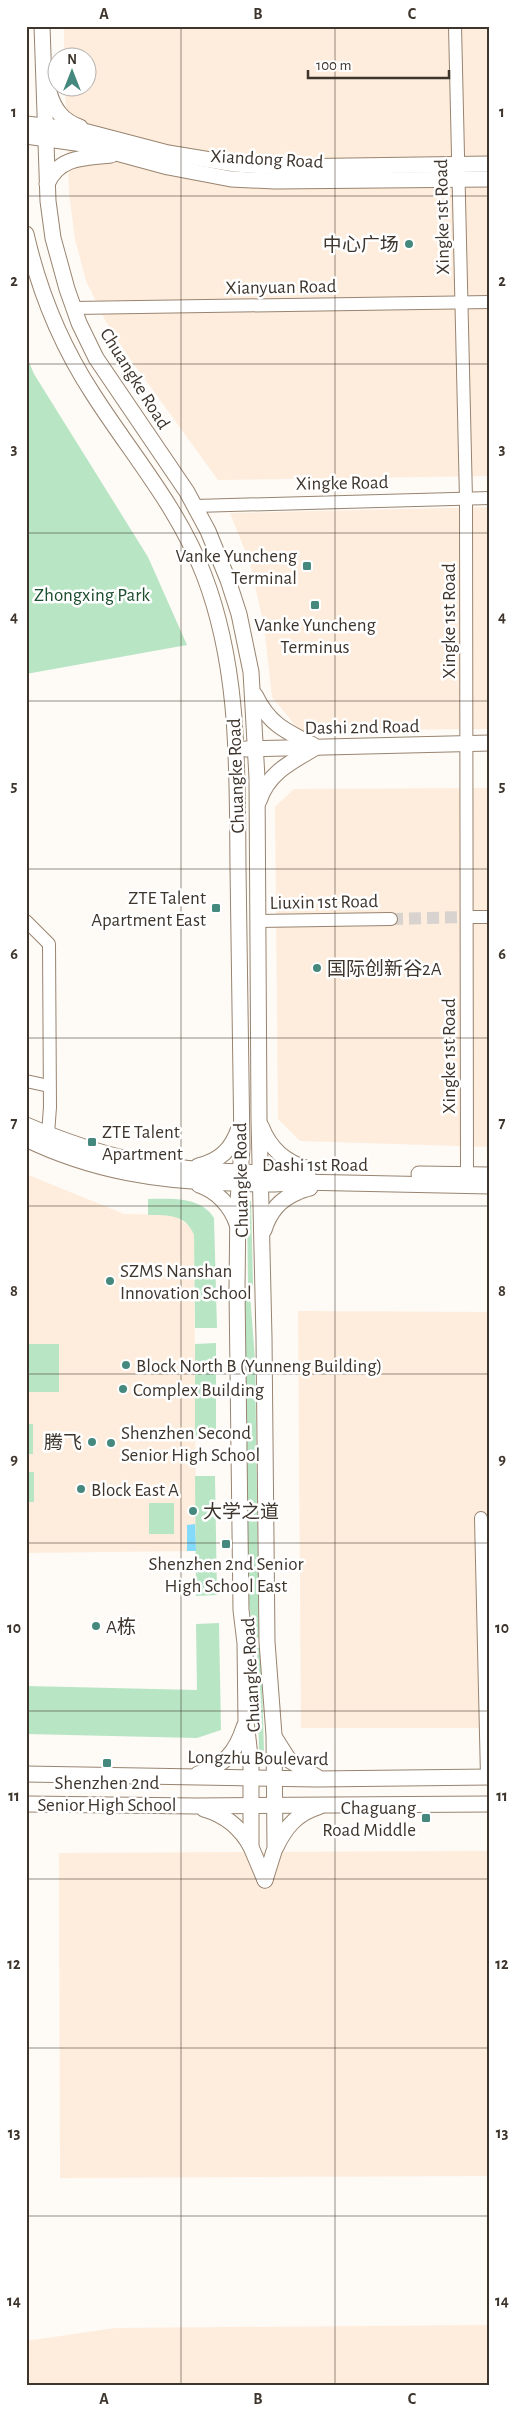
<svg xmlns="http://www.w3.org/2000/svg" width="516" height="2412" font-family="'Alegreya Sans','Noto Sans SC',sans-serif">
<rect width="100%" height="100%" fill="#fefaf6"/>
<!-- built -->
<g fill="#feeddc">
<polygon points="64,26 490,26 490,476 218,480 126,353 105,320 86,281 75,239 69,193 65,88 88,88 88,58 64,57"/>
<polygon points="490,507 490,729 299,730 272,697 264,626 250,563 230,513"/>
<polygon points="490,788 490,1147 300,1141 278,1119 275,807 294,789"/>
<polygon points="26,1174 124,1214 173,1215 191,1227 194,1235 196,1551 26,1553"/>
<polygon points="298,1311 490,1312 490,1728 301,1728"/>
<polygon points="490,1851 490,2176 60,2178 59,1853"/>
<polygon points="490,2325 490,2386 26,2386 26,2341 115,2328"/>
</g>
<!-- green -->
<g fill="#b8e5c4">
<polygon points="26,355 34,374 148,557 187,645 26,674"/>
<path d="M148,1199C171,1199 200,1196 214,1218L217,1328H195L194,1235C186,1214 167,1215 148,1215Z"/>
<polygon points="247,1201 251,1201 253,1286 248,1287"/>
<polygon points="245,1294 250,1294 255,1360 259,1638 254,1638 248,1598"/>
<polygon points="216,1343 216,1438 195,1437 195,1344"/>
<rect x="26" y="1344" width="33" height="48"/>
<rect x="26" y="1424" width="7" height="30"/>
<rect x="26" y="1472" width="8" height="30"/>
<polygon points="195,1476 215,1476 217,1595 196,1596"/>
<rect x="149" y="1503" width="25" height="31"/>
<polygon points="219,1623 221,1730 197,1738 26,1734 26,1686 197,1690 196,1624"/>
<polygon points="257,1648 261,1648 264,1752 259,1752"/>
</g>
<!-- water -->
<polygon fill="#84dafa" points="195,1524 196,1551 187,1551 187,1525"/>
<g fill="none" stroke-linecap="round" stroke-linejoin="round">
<!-- minor-tunnel -->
<polyline stroke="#d8d3ce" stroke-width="12" stroke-dasharray="12 6" stroke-linecap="butt" points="391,919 467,917"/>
<defs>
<g id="minor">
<polyline points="455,26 466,499 467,1175 458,1177"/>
<polyline points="73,308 490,302"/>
<polyline points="195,506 490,498"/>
<polyline points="467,917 490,917"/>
<polyline points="26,921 49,944 50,1107 48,1134"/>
<polyline points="257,921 391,919"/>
<polyline points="26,1081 49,1086"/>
<polyline points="481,1518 487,1777"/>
</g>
<g id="major">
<polyline points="42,26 48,201 53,238 67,289 79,323 96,358 187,492 208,531 228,580 239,614 251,672 257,778 259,1119 264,1338 267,1642 274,1735 275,1848 265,1880"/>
<path d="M49,92C54,109 62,121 80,127"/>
<polyline points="26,124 80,130 168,153 235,164 280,167 490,164"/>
<polyline points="26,136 83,144 168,167 231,179 275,181 490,179"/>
<path d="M47,184C59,156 85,158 111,155"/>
<path d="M26,234C39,291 61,345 93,394C132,455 178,507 204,575C240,669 237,769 238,867C240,961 241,1055 242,1148L238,1201L237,1290L241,1610L245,1643L246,1721L251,1765V1847L265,1880"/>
<path d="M255,695C269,724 285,731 313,745"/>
<polyline points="246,749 490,743"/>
<path d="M259,801C268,773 291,762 315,748"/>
<path d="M26,1125C61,1140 95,1152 132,1160C189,1172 250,1173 308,1173"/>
<path d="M261,1126C270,1149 285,1162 308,1169"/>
<path d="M26,1139C92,1171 161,1182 233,1183C255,1184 276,1185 298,1182L490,1186"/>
<path d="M198,1166C220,1161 232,1149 239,1128"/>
<polyline points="419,1174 490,1175"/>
<path d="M199,1185C217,1191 231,1206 237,1224"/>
<path d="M264,1230C269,1213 280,1199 298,1192C302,1190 310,1188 310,1188"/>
<polyline points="275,1738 289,1760 317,1777"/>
<polyline points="26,1774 317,1779 490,1777"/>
<path d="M198,1774C224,1766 236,1752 244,1727"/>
<polyline points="26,1804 196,1806 490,1804"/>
<path d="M204,1809C225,1815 241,1828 251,1847"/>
<path d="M276,1847C285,1828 297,1813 318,1807"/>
</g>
</defs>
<!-- minor casing -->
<use href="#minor" stroke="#988470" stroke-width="14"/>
<!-- major casing -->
<use href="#major" stroke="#988470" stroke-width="17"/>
<!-- minor -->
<use href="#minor" stroke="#fff" stroke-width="12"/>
<!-- major -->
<use href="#major" stroke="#fff" stroke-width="15"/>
</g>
<!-- grid -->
<path fill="none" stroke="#3e352d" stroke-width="1" stroke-opacity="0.55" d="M181,26V2386M335,26V2386M26,196H490M26,364H490M26,533H490M26,701H490M26,869H490M26,1038H490M26,1206H490M26,1374H490M26,1543H490M26,1711H490M26,1879H490M26,2048H490M26,2216H490"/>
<!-- markers -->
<g fill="#45897e" stroke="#fff" stroke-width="2">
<circle cx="409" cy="244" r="5"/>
<rect x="302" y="561" width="10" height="10" rx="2.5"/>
<rect x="310" y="600" width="10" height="10" rx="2.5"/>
<rect x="211" y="903" width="10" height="10" rx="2.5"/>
<circle cx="317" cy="968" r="5"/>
<rect x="87" y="1137" width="10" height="10" rx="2.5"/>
<circle cx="110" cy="1281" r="5"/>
<circle cx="126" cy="1365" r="5"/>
<circle cx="123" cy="1389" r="5"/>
<circle cx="92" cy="1442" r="5"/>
<circle cx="111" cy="1443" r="5"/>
<circle cx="81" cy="1489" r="5"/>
<circle cx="193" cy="1511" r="5"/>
<rect x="221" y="1539" width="10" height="10" rx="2.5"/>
<circle cx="96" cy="1626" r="5"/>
<rect x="102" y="1758" width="10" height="10" rx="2.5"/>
<rect x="421" y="1813" width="10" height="10" rx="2.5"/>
</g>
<g text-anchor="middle" stroke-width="5" stroke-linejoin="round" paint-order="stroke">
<!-- street labels -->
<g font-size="19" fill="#3e352d" stroke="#fff">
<text transform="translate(267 158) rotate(3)" y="7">Xiandong Road</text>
<text transform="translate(441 217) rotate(-91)" y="7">Xingke 1st Road</text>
<text transform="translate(281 286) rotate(-1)" y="7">Xianyuan Road</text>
<text transform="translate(136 378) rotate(58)" y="7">Chuangke Road</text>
<text transform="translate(342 482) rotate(-1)" y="7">Xingke Road</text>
<text transform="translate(448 621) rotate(-90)" y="7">Xingke 1st Road</text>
<text transform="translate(362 726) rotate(-1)" y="7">Dashi 2nd Road</text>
<text transform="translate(235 776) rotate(-92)" y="7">Chuangke Road</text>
<text transform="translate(324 901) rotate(-1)" y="7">Liuxin 1st Road</text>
<text transform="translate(448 1056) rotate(-90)" y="7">Xingke 1st Road</text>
<text x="315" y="1171">Dashi 1st Road</text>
<text transform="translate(240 1180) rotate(-91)" y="7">Chuangke Road</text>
<text transform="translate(250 1675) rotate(-93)" y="7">Chuangke Road</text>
<text transform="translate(258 1757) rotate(1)" y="7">Longzhu Boulevard</text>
</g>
<!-- poi labels -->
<g font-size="19" fill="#3e352d" stroke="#fff" text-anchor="start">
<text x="399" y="251" text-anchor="end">中心广场</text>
<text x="297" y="562" text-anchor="end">Vanke Yuncheng<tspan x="297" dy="22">Terminal</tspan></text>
<text x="315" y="631" text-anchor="middle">Vanke Yuncheng<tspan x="315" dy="22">Terminus</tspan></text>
<text x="206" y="904" text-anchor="end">ZTE Talent<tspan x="206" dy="22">Apartment East</tspan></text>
<text x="327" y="975">国际创新谷2A</text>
<text x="102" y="1138">ZTE Talent<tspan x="102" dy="22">Apartment</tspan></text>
<text x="120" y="1277">SZMS Nanshan<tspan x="120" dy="22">Innovation School</tspan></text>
<text x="136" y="1372">Block North B (Yunneng Building)</text>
<text x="133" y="1396">Complex Building</text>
<text x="121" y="1439">Shenzhen Second<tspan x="121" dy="22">Senior High School</tspan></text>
<text x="82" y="1449" text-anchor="end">腾飞</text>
<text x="91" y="1496">Block East A</text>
<text x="203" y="1518">大学之道</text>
<text x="226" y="1570" text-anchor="middle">Shenzhen 2nd Senior<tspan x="226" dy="22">High School East</tspan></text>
<text x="106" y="1633">A栋</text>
<text x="107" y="1789" text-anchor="middle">Shenzhen 2nd<tspan x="107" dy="22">Senior High School</tspan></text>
<text x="416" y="1814" text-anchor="end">Chaguang<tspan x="416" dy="22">Road Middle</tspan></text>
</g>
<!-- park labels -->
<g font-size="19" fill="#1c4d2e" stroke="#fff">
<text x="92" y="601">Zhongxing Park</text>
</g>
</g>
<!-- border -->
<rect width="516" height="2412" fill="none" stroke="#ffffff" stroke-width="55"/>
<!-- north arrow -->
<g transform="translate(72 72)"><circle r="24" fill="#ffffff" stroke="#b2aeab"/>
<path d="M0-4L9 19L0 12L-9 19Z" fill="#45897e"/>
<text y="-8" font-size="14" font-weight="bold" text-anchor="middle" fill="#3e352d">N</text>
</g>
<!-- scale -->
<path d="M308 70v8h141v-8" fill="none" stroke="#3e352d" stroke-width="2.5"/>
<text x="316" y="70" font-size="15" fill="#3e352d" stroke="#ffffff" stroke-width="4" paint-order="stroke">100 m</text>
<rect x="28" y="28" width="460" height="2356" fill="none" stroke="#3e352d" stroke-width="2"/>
<g font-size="16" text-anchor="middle" font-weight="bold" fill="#3e352d">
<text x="104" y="19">A</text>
<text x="258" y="19">B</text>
<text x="412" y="19">C</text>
<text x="14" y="117">1</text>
<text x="502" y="117">1</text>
<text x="14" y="286">2</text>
<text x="502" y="286">2</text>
<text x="14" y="454">3</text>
<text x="502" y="454">3</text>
<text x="14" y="622">4</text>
<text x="502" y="622">4</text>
<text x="14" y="791">5</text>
<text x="502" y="791">5</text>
<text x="14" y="959">6</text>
<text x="502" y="959">6</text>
<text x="14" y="1128">7</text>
<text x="502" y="1128">7</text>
<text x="14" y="1296">8</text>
<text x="502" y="1296">8</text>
<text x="14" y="1464">9</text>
<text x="502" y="1464">9</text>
<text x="14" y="1633">10</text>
<text x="502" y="1633">10</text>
<text x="14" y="1801">11</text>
<text x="502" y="1801">11</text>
<text x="14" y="1969">12</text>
<text x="502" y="1969">12</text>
<text x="14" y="2138">13</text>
<text x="502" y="2138">13</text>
<text x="14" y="2306">14</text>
<text x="502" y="2306">14</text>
<text x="104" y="2404">A</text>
<text x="258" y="2404">B</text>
<text x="412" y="2404">C</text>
</g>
</svg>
